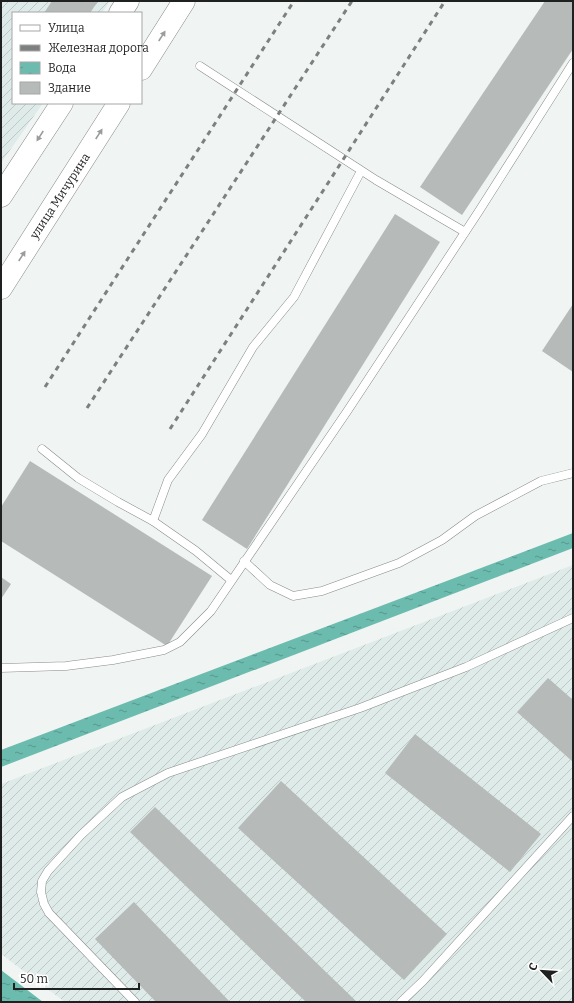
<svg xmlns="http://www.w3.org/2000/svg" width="574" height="1003" font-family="Bitter,serif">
<defs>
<pattern id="industrial-furrows" width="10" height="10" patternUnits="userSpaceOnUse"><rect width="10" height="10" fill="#deebe8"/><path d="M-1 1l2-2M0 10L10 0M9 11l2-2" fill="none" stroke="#bec9c7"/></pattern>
<pattern id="water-ripples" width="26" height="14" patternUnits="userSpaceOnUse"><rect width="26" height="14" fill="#6bbcae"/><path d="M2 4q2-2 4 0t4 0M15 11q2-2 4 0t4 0" fill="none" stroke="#57988d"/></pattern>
</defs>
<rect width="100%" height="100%" fill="#f0f4f3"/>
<!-- industrial -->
<g fill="url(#industrial-furrows)">
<polygon points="1,1 110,1 102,13 13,13 13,103 43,103 1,163"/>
<polygon points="573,565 573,1002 65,1002 1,954 1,784"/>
</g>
<!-- water -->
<g fill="url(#water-ripples)">
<polygon points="573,533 573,548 1,767 1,750"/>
<polygon points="1,970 43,1002 1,1002"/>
</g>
<!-- building -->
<g fill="#b6bab9">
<polygon points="52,1 98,1 90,13 44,13"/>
<polygon points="545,1 573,1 573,49 462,215 420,187"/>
<polygon points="395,214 440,242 247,549 202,520"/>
<polygon points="573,304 573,372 542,351"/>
<polygon points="30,461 212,576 167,646 1,541 1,507"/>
<polygon points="1,577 11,584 1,599"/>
<polygon points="548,678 573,700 573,762 517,712"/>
<polygon points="415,734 541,834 510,872 385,773"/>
<polygon points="281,781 447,934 404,980 238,828"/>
<polygon points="155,807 357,1002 306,1002 130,832"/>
<polygon points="134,902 230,1002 156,1002 95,939"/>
</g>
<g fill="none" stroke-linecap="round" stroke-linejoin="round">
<defs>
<g id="service">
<polyline points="200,66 376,180 465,232"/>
<polyline points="42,449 78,478 118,502 153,521 196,551 231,580"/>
<polyline points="153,521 168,480 202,434 253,347 294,297 361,171"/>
<polyline points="244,561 270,585 293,596 322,591 399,563 442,540 475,516 541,481 573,473"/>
<polyline points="1,668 66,666 113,660 164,650 180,642 211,611 348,410 479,211 573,63"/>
<polyline points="135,1002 49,913 44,904 41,892 42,881 48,871 81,835 122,797 168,773 360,708 466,667 573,618"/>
<polyline points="401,1002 423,981 573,816"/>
</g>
<g id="secondary">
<polyline points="120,13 128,1"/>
<polyline points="141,69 184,1"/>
<polyline points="1,196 62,103"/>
<polyline points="1,288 119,103"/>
</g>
</defs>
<!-- service casing -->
<use href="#service" stroke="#878b8a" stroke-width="9"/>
<!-- secondary casing -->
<use href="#secondary" stroke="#878b8a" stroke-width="23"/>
<!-- service -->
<use href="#service" stroke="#fff" stroke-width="8"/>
<!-- secondary -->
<use href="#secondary" stroke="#fff" stroke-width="22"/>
<!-- rail -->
<g stroke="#7e8080" stroke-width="3" stroke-dasharray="5 5" stroke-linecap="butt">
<polyline points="45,387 294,1"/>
<polyline points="87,408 352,1"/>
<polyline points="170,429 445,1"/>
</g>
</g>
<!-- one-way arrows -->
<defs><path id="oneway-solid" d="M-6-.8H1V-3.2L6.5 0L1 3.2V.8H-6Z"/></defs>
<g fill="#9a9b9b">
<use href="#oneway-solid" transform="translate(162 36) rotate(-57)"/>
<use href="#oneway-solid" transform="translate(99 134) rotate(-57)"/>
<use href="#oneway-solid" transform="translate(40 136) rotate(123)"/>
<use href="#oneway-solid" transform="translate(22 256) rotate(-57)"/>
</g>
<g text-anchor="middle" stroke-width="3.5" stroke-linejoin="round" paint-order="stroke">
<!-- street labels -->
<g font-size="12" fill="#1f2020" stroke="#fff">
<text transform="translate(60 196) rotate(-57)" y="4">улица Мичурина</text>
</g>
</g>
<!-- border -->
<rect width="574" height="1003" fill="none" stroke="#1f2020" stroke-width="4"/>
<!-- legend -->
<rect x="12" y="12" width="130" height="92" fill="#ffffff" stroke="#a5a6a6"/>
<rect x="20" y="25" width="20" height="6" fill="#ffffff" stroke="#a5a6a6"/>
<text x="48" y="32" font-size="12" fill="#1f2020">Улица</text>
<rect x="20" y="45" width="20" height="6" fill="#7e8080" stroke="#a5a6a6"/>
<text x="48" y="52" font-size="12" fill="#1f2020">Железная дорога</text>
<rect x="20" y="62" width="20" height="12" fill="url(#water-ripples)" stroke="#a5a6a6"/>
<text x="48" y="72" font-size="12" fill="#1f2020">Вода</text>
<rect x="20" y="82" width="20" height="12" fill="#b6bab9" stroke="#a5a6a6"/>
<text x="48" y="92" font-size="12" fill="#1f2020">Здание</text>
<!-- north arrow -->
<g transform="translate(542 971) rotate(295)" stroke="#ffffff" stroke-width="3" paint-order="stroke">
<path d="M0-3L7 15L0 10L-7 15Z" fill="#1f2020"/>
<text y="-6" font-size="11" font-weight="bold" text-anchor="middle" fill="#1f2020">С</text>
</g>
<!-- scale -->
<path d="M14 983v6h125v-6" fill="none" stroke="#1f2020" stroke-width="2"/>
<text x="20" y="983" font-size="12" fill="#1f2020" stroke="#ffffff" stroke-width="3" paint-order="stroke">50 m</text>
</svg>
